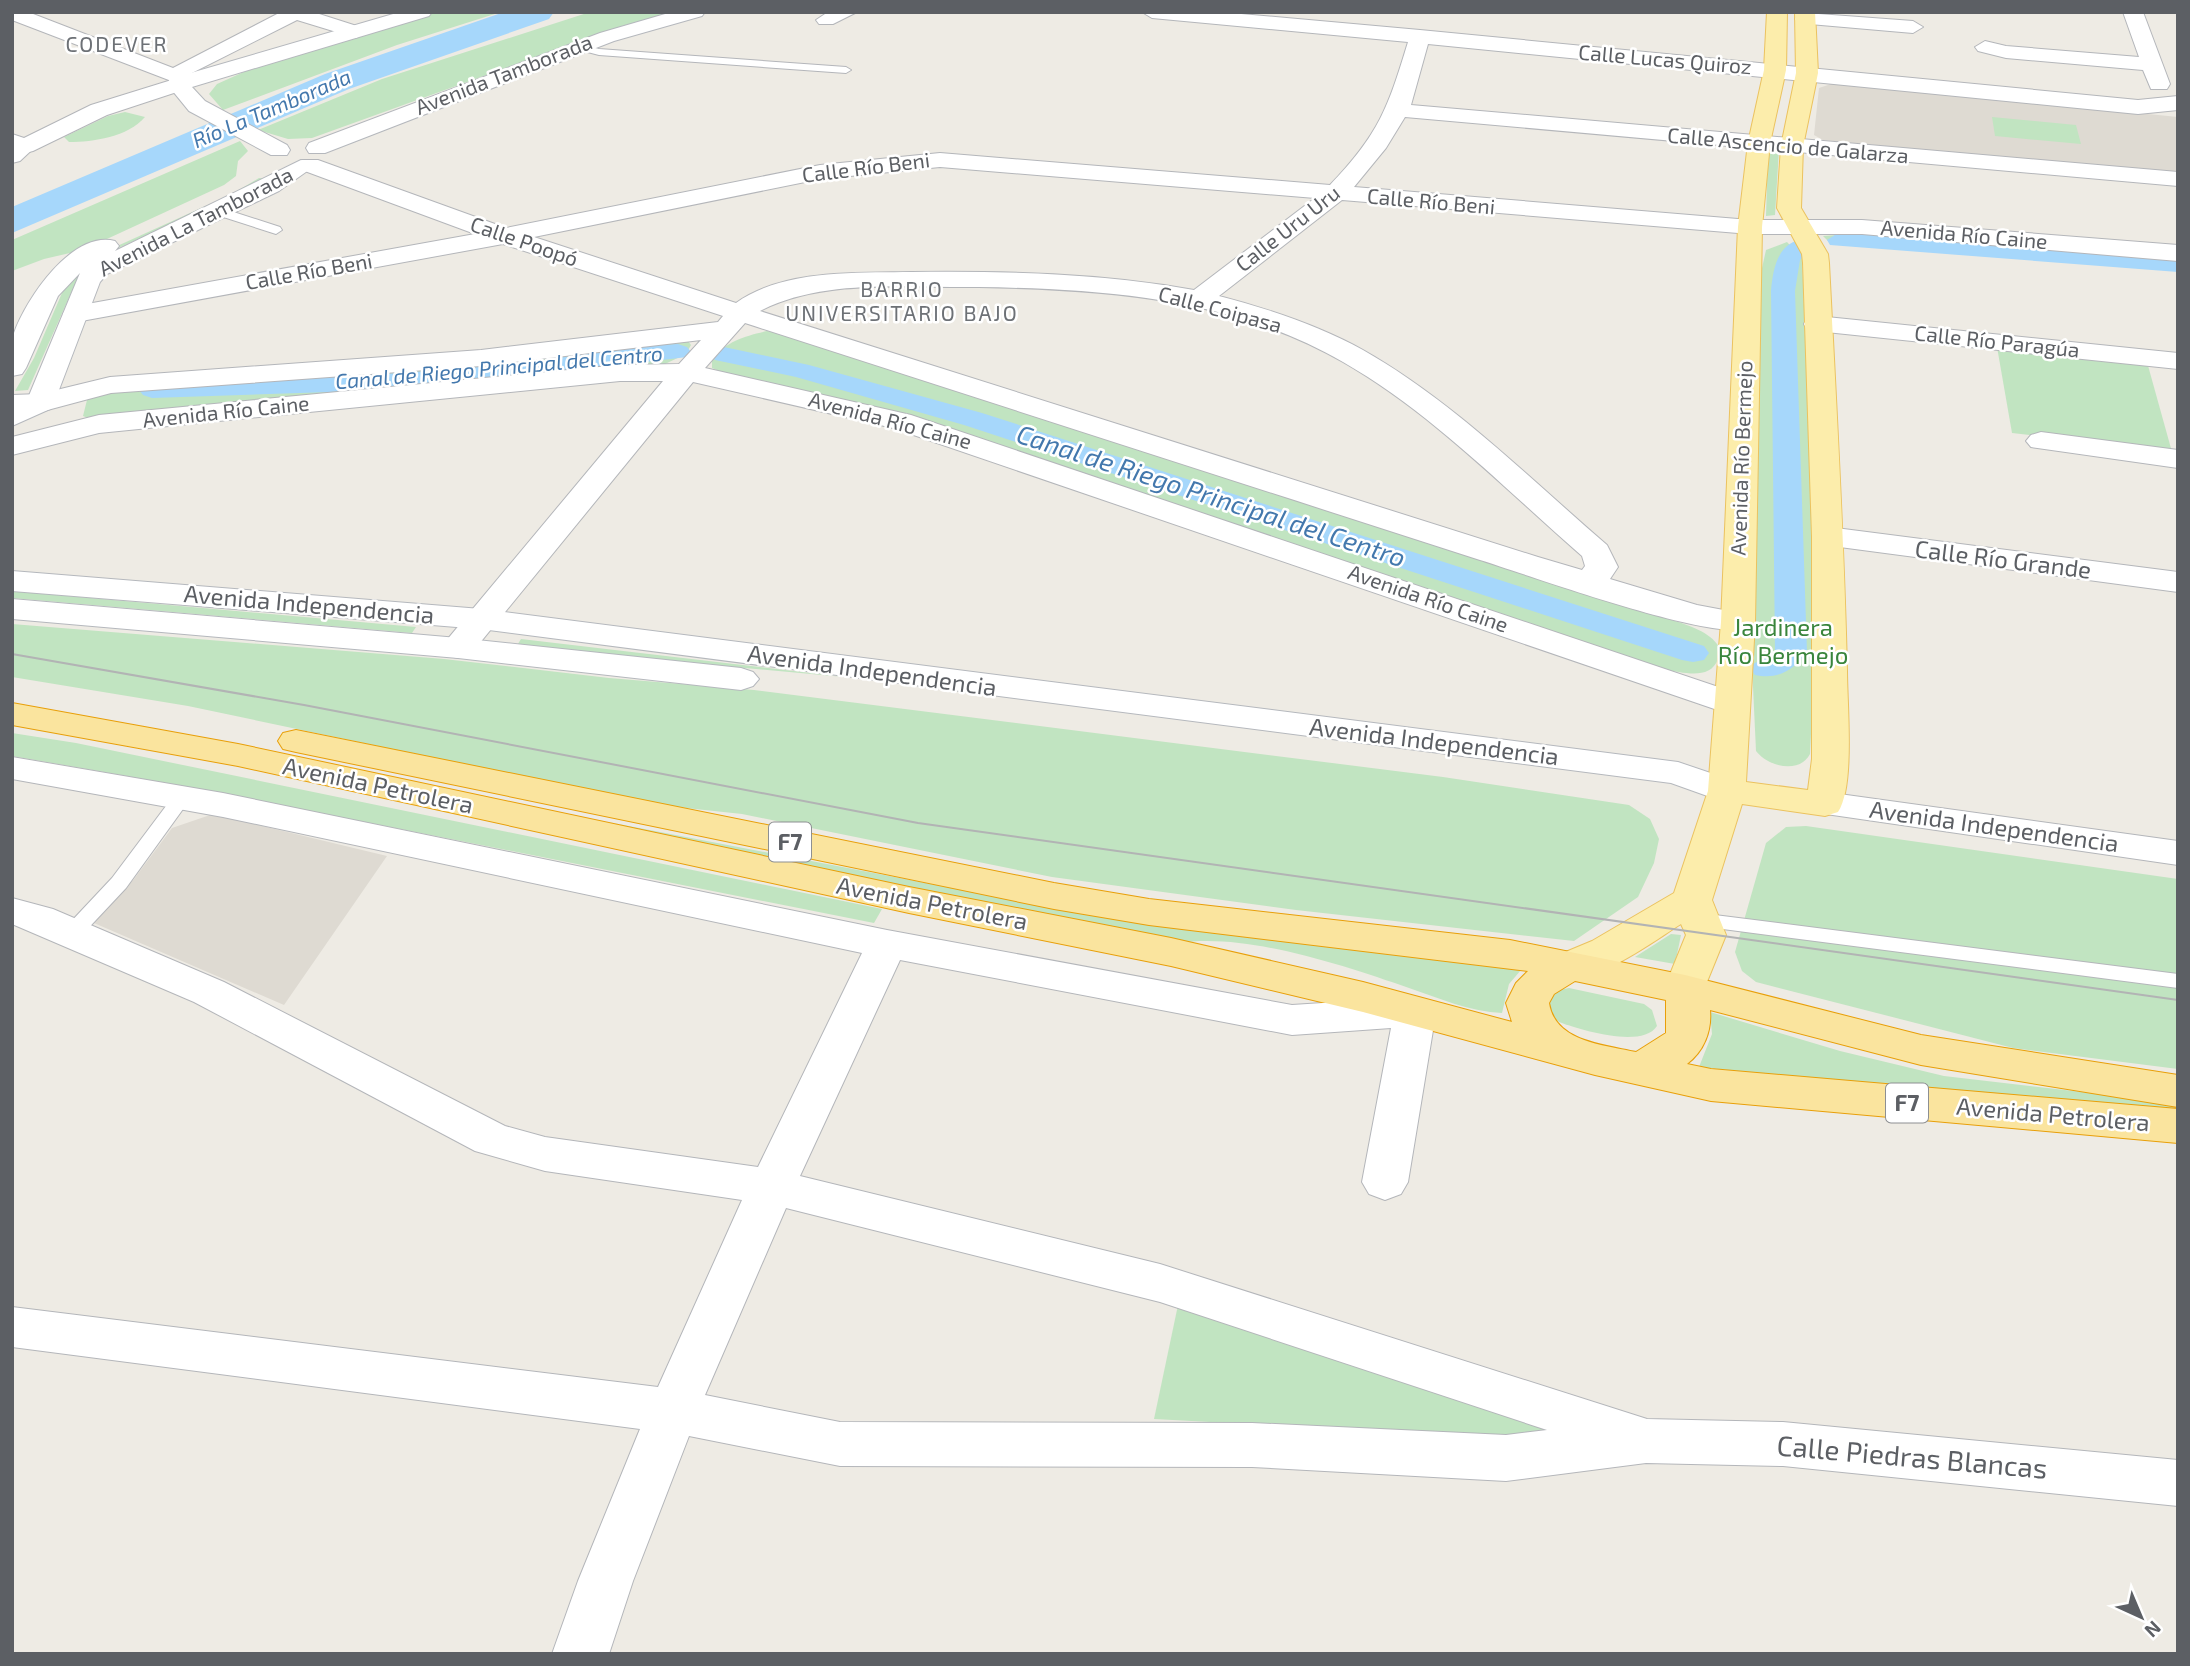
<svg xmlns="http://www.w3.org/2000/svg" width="2190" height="1666" font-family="'Exo 2',sans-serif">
<rect width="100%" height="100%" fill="#eeebe4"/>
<!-- education -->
<g fill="#dedad2">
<polygon points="1834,83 2178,117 2178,174 1823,140 1814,135 1819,88"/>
<polygon points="213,814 387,856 284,1005 94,923 134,879 172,828"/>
</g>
<!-- green -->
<g fill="#c1e4c1">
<polygon points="436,12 501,12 397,45 223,110 209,94 217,84 246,71"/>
<polygon points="590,12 675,12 622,26 312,138 288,139 258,130 382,79"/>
<path d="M125,112L145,117C128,137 93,142 69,142L64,137L108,116Z"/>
<polygon points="1992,117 2076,125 2081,144 1995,136"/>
<polygon points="240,141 248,151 238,161 236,176 224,185 83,250 44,259 12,271 12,240"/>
<polygon points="1768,148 1779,149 1775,215 1766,216"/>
<polygon points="259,178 271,179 116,249 99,258 79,275 28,390 15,391 34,358 68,279 104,252 232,194"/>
<polygon points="1867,233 2178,259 2178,271 1925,249 1831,244 1823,236"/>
<path d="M1787,242L1802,258L1817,614L1810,754C1800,774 1768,767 1756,751L1751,644L1760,277L1766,250Z"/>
<path d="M767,331L790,334L1669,619C1684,624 1707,630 1717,644C1721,649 1721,653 1718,659C1710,681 1683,672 1665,670L913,418L729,375L712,368V359C727,341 745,336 767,331Z"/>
<polygon points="688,341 691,345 686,354 665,364 90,419 83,416 88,396 97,391"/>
<polygon points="1997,347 2147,362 2172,452 2012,433"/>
<polygon points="12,591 416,627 412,633 12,598"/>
<polygon points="12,624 444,659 609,678 754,690 1443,777 1629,805 1650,819 1659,839 1654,863 1638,897 1574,941 1296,910 1052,877 742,814 658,805 188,706 12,677"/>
<polygon points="521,639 844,677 516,647"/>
<polygon points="12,733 76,743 882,909 874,923 184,786 12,756"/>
<path d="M608,822L1124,921L1248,934L1521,970L1509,984L1502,1013C1470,1012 1439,998 1409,988C1342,965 1248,933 1179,943L890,886Z"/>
<polygon points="1806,826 2178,879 2178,1069 2013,1048 1756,982 1742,971 1735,952 1766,843 1786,827"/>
<polygon points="1671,934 1681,935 1675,964 1635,957"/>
<path d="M1569,988L1644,1004L1652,1010L1657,1026C1642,1049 1581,1030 1559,1022L1551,1015L1547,1001L1559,990Z"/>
<polygon points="1710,1012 1840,1051 1944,1076 2178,1103 2178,1116 1699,1067 1712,1034"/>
<polygon points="1178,1305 1545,1426 1543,1440 1154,1419"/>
</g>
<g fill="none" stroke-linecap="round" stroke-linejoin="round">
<!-- canal -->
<g fill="#a6d7fb" fill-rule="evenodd">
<polygon points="1838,233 1898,234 2178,258 2178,272 1830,245 1827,240"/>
<path d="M1801,239L1812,246L1800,260L1795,291L1807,652C1794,670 1778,680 1755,675L1750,668C1757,658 1769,661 1775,652L1771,291C1773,269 1777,245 1801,239Z"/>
<path d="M678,344L687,347L691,352L687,357L464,384L330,392L152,398L143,395L139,390L143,385L152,382C271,380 390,376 509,364C566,359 621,345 678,344Z"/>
<polygon points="724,347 809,365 982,413 1704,646 1709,653 1704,660 1693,662 1682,660 964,425 796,377 715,360 711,355 715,350"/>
</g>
<!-- river -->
<polygon fill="#a6d7fb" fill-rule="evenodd" points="504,12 554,12 549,19 349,89 12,233 12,207 325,74"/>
<defs>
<g id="service">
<polygon points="580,44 599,49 846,67 851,70 846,73 599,55 576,49 575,47"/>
<polygon points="218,207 280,227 282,230 276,234 214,214 212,211"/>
<polygon points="182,792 191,798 126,888 80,937 66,937 63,932 66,927 112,878 175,794"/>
<polygon points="1699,913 2178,974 2178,988 1692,925 1689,920"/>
</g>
<g id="minor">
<polygon points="12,12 28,12 173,68 281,12 313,12 363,28 366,32 356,38 297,20 174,82 12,20"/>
<polygon points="828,12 857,12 833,24 819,24 816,20"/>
<path d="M1142,12H1219L1420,30L2138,100L2178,96V110L2138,114L1428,44L1411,105L2178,172V186L1405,117L1386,148L1354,187L1750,220H1862L2178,245V261L1862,234H1750L1342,200L1219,296C1269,309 1318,325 1363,350C1453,401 1529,478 1607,545L1618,567L1610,579L1697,605L1750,615L1755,622L1750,629C1707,640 1532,576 1480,560C1235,481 990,402 745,323L705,368L911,415L1745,696L1750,704L1745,712L1732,715L893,428L693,382L470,655L458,658L446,655L441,648L446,641L663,381H620L99,433L12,455V437L99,415L620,365L679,364L701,340L481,366L111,393L40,412L12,413V395L40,394L110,377L481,350L718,322L723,316L503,244L76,322L67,320L63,314L67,308L76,306L475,234L302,170L298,165L302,160H318L506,228L820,165L940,153L1330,185C1379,134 1388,108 1408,42L1152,18ZM940,167L1315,198L1194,290C1100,273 1007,271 912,272C857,273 783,269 736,303L534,237L820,179ZM979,287C1104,289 1233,298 1343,362C1432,413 1505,489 1582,556L1585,566L1582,570L1538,557L760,311C824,278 909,288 979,287Z"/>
<polygon points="2123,12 2143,12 2170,84 2167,89 2151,89 2143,70 2006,58 1978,51 1975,47 1985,41 2006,46 2139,57"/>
<polygon points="1805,13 1913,21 1923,27 1913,33 1798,23 1795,19 1798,15"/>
<polygon points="25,139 36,146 20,161 12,163 12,145"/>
<polygon points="1817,316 2178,353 2178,369 1807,330 1804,324 1807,318"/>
<polygon points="2041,432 2178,450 2178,468 2031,447 2026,441 2031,435"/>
<polygon points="1828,527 2178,572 2178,592 1817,544 1812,537 1817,530"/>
<path d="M12,757L223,793L887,930L1292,1005L1415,997L1430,1002L1436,1012L1408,1182L1401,1194L1385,1200L1369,1194L1362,1182L1391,1028L1292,1035L900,960L800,1176L1160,1264L1647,1419L1783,1422L2178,1460V1506L1783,1466L1646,1463L1506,1481L1252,1467L840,1466L689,1436L633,1581L609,1654H552L578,1581L640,1429L12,1347V1307L658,1387L742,1200L545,1171L475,1151L194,1002L12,924V898L53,909L224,982L505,1126L545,1137L758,1167L862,953L223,817L12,779ZM786,1208L1160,1302L1547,1430L1506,1435L1252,1423L840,1422L705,1395Z"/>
</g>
<g id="tertiary">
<polygon points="178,78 186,79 189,84 186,89 107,115 33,151 25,153 12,149 12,134 24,138 91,105"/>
<polygon points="1825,792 2178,841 2178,865 1812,812 1806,804 1812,796"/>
</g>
<g id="secondary">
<polygon points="400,12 432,12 429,16 192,87 205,101 287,145 290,150 287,155 271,155 189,111 167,84 170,79"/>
<polygon points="672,12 705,12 702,16 614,41 325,153 309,153 306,148 309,143 600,33"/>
<path d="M301,160L309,162L313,167L279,191L107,274L100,282L54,403L50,409L12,426V406L28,398L80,273L58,296L26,368L22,374L12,376C12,363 9,345 14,333C26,299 72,230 115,241L119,246L115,251Z"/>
<polygon points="12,571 481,609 1678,762 1740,783 1746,791 1740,799 1727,803 1671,783 481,629 12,591"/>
<polygon points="12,599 458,638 741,668 753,672 759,679 753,686 741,690 458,658 12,619"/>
</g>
<path id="primary" d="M1767,12H1787L1786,70L1770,143L1762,227L1755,622L1746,782L1808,790L1812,759V537L1803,263L1802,254L1777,208L1781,146L1796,73L1795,12H1815L1818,73L1803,146L1801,208L1828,254L1829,263C1836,399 1844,535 1847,671C1847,704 1855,787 1838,812L1825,816L1742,804L1712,900L1726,935L1700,999L1685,1003L1670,999L1664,989L1686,935L1681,924C1649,944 1594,987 1556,976L1550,966L1556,956L1592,941L1674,893L1708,791L1721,622L1738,227L1748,143L1764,70Z"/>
<path id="trunk" d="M12,703L238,744L909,887L1171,938L1363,982L1512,1022L1506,1003L1516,983L1528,971L1149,925L1054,909L296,752L283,749L278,741L283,733L296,730L1054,883L1149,899L1510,940L1685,975L1921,1035L2178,1075V1107L1921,1065L1710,1010C1712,1031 1704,1051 1687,1064L1711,1069L2178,1109V1143L1711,1101L1595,1075L1363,1012L1171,966L909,913L238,766L12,725ZM1575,981L1666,1000V1033L1636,1052C1604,1045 1555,1042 1549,1003L1554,994Z"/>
</defs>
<!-- service casing -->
<use href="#service" stroke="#b4b6ba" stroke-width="2"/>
<!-- minor casing -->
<use href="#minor" stroke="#b4b6ba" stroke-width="2"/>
<!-- tertiary casing -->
<use href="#tertiary" stroke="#b4b6ba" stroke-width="2"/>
<!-- secondary casing -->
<use href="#secondary" stroke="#b5b8bd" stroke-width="2"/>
<!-- primary casing -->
<use href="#primary" stroke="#ebc25f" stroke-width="2"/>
<!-- trunk casing -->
<use href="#trunk" stroke="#e89f09" stroke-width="2"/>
<!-- service -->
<use href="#service" fill="#fff" fill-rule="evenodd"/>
<!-- minor -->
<use href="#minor" fill="#fff" fill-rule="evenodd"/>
<!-- tertiary -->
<use href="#tertiary" fill="#fff" fill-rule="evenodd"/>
<!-- secondary -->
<use href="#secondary" fill="#fff" fill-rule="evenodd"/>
<!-- primary -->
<use href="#primary" fill="#fcedab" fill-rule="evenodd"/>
<!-- trunk -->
<use href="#trunk" fill="#fae49e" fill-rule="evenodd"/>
<!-- tram -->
<polyline stroke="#b2b3b4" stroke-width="2" points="12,654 304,705 918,823 2178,1000"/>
</g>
<g text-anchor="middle" stroke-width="5" stroke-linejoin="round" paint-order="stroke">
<!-- far-neighbourhood labels -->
<g font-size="21" letter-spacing="2" fill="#6d7176" stroke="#fff">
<text x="117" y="52">CODEVER</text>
<text x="902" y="297">BARRIO<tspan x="902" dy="24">UNIVERSITARIO BAJO</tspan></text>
</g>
<!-- far-street labels -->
<g font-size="21" fill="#5c5f64" stroke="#fff">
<text transform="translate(1665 60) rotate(5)" y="7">Calle Lucas Quiroz</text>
<text transform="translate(504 75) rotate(-21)" y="7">Avenida Tamborada</text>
<text transform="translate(1788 146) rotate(5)" y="7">Calle Ascencio de Galarza</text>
<text transform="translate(866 168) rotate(-7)" y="7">Calle Río Beni</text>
<text transform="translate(1431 202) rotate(5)" y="7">Calle Río Beni</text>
<text transform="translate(196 222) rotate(-27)" y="7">Avenida La Tamborada</text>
<text transform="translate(1288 229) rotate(-38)" y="7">Calle Uru Uru</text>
<text transform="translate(1964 235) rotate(5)" y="7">Avenida Río Caine</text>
<text transform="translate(524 242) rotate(19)" y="7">Calle Poopó</text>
<text transform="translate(309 272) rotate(-10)" y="7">Calle Río Beni</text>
<text transform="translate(1220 310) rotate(15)" y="7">Calle Coipasa</text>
<text transform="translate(1997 342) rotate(6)" y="7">Calle Río Paragúa</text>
<text transform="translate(226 412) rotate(-6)" y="7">Avenida Río Caine</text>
<text transform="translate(890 421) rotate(15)" y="7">Avenida Río Caine</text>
<text transform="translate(1742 458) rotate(-88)" y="7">Avenida Río Bermejo</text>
<text transform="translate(1428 599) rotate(19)" y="7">Avenida Río Caine</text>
</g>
<!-- far-water labels -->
<g font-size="21" font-style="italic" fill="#4378ad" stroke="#fff">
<text transform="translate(272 109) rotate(-23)" y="7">Río La Tamborada</text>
<text transform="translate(499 368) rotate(-5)" y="7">Canal de Riego Principal del Centro</text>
</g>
<!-- shield labels -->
<g fill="#fff" stroke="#8d8f92" stroke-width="2">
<rect x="769" y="822.5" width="42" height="39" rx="5"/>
<rect x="1886" y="1083.5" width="42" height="39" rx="5"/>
</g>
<g font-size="23" font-weight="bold" fill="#5c5f64">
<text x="790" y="850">F7</text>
<text x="1907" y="1111">F7</text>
</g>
<!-- street labels -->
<g font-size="24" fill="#5c5f64" stroke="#fff">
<text transform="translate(2003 560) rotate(7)" y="8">Calle Río Grande</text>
<text transform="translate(309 605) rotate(5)" y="8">Avenida Independencia</text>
<text transform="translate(872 671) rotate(8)" y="8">Avenida Independencia</text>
<text transform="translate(1434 742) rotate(7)" y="8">Avenida Independencia</text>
<text transform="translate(378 786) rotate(12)" y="8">Avenida Petrolera</text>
<text transform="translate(1994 827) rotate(8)" y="8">Avenida Independencia</text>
<text transform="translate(932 904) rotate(11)" y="8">Avenida Petrolera</text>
<text transform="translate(2053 1115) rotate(5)" y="8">Avenida Petrolera</text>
</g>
<!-- park labels -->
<g font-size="24" fill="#39853c" stroke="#fff">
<text x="1783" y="636">Jardinera<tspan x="1783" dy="28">Río Bermejo</tspan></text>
</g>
<!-- water labels -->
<g font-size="26" font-style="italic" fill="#4378ad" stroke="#fff">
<text transform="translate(1211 496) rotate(18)" y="9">Canal de Riego Principal del Centro</text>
</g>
<!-- near-street labels -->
<g font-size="28" fill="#5c5f64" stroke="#fff">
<text transform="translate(1912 1457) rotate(5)" y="10">Calle Piedras Blancas</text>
</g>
</g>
<!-- border -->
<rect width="2190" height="1666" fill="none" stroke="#5c5f64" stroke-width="28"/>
<!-- north arrow -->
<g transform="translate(2141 1617) rotate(136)" stroke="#ffffff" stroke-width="5" paint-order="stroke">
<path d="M0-5L12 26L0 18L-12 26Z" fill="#5c5f64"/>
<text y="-10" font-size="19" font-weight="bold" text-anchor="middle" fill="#5c5f64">N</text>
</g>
</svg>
